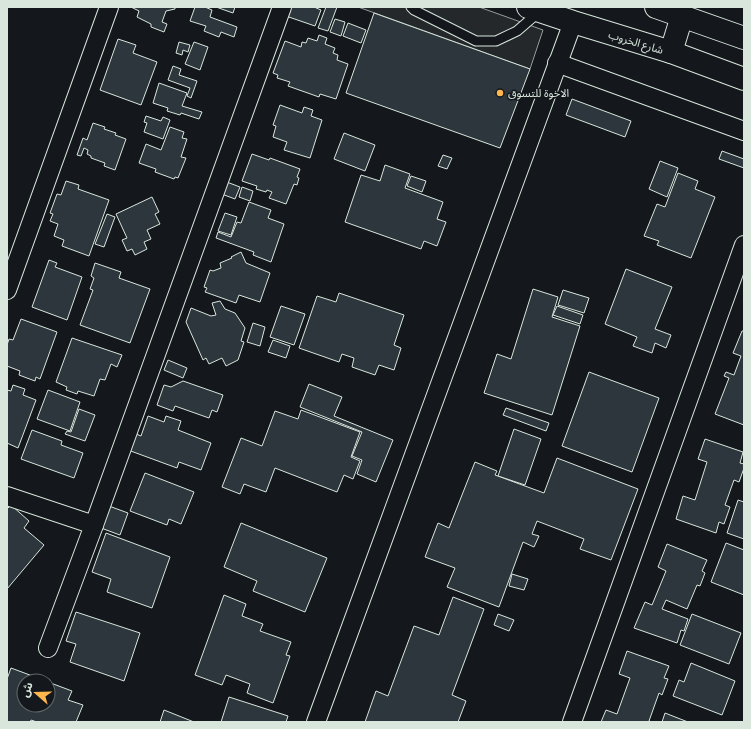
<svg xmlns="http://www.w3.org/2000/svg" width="751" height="729" font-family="Roboto,'Noto Sans Arabic',sans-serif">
<rect width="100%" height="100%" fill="#14181c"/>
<!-- parking -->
<polygon fill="#24282b" stroke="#939e99" points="358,7 479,7 543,30 530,69"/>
<!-- building -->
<g fill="#2c363c" stroke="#d8e6dc">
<polygon points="131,7 175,7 175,9 166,11 162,22 167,24 164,32 151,27 151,24 137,17 139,11"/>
<polygon points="195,7 205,7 212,10 210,17 237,27 234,37 221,32 219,37 204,31 206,26 190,21"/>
<polygon points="216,7 235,7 233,13"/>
<polygon points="286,7 314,7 321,10 315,26 283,15"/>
<polygon points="326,7 337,7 328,31 318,28"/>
<polygon points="374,13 530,69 500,148 346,93"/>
<polygon points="335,19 345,22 341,36 330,32"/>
<polygon points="348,23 366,30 361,43 343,36"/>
<polygon points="319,35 327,38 325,44 335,48 333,53 338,55 337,60 348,64 336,99 320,94 319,97 288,86 290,82 277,78 278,75 273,73 285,41 301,47 302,42 306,43 308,38 317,41"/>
<polygon points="118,39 136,45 133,53 157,62 141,105 100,90"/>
<polygon points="179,42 190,45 188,52 183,50 182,55 176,53"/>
<polygon points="194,42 208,47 200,70 185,64"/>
<polygon points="173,66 181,69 179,75 197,81 191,98 187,96 190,88 168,80"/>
<polygon points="159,83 187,93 182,106 202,112 199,119 181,113 180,115 167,111 168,108 153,103"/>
<polygon points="572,99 631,121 625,137 566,115"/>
<polygon points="280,105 302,113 304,107 313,110 311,116 322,120 310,158 284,150 287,142 273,137 276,126 273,125"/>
<polygon points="146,116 161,121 163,117 170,120 163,139 144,132 147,123 144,122"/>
<polygon points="93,123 105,127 104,129 116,133 115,135 126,139 115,170 104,166 105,163 91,158 91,156 87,154 88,150 84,148 81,156 77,155 83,138 87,140"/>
<polygon points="170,127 184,132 182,138 187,139 181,157 186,158 178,178 175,177 174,179 155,172 156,169 139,163 146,144 161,150"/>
<polygon points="344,133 375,145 365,171 334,159"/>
<polygon points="722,151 744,159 744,168 719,159"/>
<polygon points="252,154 269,160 270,158 300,169 297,177 299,178 297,185 294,184 286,204 269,198 272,192 267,190 266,192 256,189 257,186 242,181"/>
<polygon points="443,155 452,158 447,169 438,166"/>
<polygon points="660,161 678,168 667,197 649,189"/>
<polygon points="385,165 410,174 405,188 443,202 437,219 446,222 437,246 424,241 421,249 345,222 361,175 380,181"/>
<polygon points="678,173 698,181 695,189 715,197 691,258 657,245 659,241 644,236 657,204 665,207"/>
<polygon points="411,176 426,181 422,192 407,186"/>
<polygon points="66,181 79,185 78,189 109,200 89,256 62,246 64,240 54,236 58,224 50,221 53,214 50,213 57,194 61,195"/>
<polygon points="224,181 240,187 235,199 219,193"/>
<polygon points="242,187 253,191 250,201 239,197"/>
<polygon points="152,197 159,212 155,214 160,224 147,230 151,239 144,242 147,249 135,255 132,249 127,251 122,240 127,238 116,214"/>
<polygon points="249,202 271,210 268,218 284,224 271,262 253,255 254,252 216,238 218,232 231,237 237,222 241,223"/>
<polygon points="225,213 237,217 231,235 218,231"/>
<polygon points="107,214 115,217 104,247 95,244"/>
<polygon points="241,252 246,263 270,273 260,302 239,295 236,303 205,292 207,288 204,287 210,270 213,271 221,268 220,263 232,258 231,257"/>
<polygon points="49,260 57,263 55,267 82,277 67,320 32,307"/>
<polygon points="95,263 121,272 119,278 150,289 130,343 80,325 93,290 90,289 94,278 91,276"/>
<polygon points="626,269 672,287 655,329 671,335 666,348 655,343 652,353 633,346 637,337 605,324"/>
<polygon points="533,289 558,297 552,317 580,326 552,415 484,393 497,354 511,359"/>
<polygon points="563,290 589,298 584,313 558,305"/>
<polygon points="339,293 404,315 394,345 401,348 394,370 379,365 375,375 352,367 354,358 342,354 339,362 299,348 317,296 336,302"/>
<polygon points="220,301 225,309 235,313 245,328 241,341 244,342 238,360 226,366 222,358 209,364 206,358 203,360 186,322 191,308 211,316 216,315 212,303"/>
<polygon points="281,306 305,314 294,345 270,337"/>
<polygon points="557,306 583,315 580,324 553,315"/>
<polygon points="21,319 57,332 40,379 36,377 35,381 19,375 20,371 7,366 7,345 9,339 13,340"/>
<polygon points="253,323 265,327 260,346 247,342"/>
<polygon points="742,331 744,331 744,425 715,414 729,378 724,376 726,372 734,375 741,356 733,353"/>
<polygon points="72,338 122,355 117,367 111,364 105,380 100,379 94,396 78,391 77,394 66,390 67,387 56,382"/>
<polygon points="273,340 290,346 286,358 268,352"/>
<polygon points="168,360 187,368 183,378 164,370"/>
<polygon points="589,372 659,398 632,472 562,446"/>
<polygon points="183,381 223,395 217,412 212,410 209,418 175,406 173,411 157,405 164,385 171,387"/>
<polygon points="309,384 342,397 334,416 393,440 376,482 357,474 362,460 352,456 362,432 300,407"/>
<polygon points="13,385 25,389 23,395 36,400 18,448 7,443 7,390 11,391"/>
<polygon points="48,390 80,402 70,431 37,419"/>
<polygon points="506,408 549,423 546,431 503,415"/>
<polygon points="79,409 95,415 85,441 65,434 67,431 71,432"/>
<polygon points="301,410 360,432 351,457 360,461 353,479 344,475 337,492 275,468 266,492 244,484 240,494 222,487 241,438 262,446 275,411 298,419"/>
<polygon points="148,416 164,422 166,416 181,421 178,430 211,443 201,470 179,462 177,468 128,450 136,434 141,436"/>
<polygon points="514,429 541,439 525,485 498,476"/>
<polygon points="32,430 62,441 61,445 83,453 74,478 21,459"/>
<polygon points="705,439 743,452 740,463 744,464 744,468 739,482 734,480 725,505 730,507 724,524 719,522 716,533 676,519 683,496 695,500 707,462 698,459"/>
<polygon points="557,458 638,489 611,560 580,549 584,539 537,521 532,534 539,536 534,547 523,542 499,607 447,587 455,568 425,557 438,523 449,528 475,462 497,471 495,475 544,493"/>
<polygon points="145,473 194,492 181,524 169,519 167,525 130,511"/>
<polygon points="738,500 744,502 744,539 727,533"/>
<polygon points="11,505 29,521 24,528 44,545 7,589 7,509"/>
<polygon points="109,506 128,513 120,535 101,528"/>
<polygon points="241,523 327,558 305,612 253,591 257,581 224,567"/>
<polygon points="106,533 170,557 152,608 107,592 111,579 92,572"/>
<polygon points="726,543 744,550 744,595 711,582"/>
<polygon points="667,544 707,560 702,571 705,573 700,586 697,585 687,609 666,600 662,609 688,619 684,631 681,630 677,643 634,628 645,602 652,605 666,571 658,567"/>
<polygon points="512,574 528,579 524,590 509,586"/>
<polygon points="224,595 246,604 242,616 263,624 260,631 291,642 286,655 290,656 273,703 247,693 250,684 226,675 222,685 195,675"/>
<polygon points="453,597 484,609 452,695 466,701 458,722 365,722 376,691 388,696 414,626 439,635"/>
<polygon points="76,612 140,633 124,681 70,662 76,644 66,641"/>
<polygon points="498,614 514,620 509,631 494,625"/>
<polygon points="692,614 741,633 729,664 680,645"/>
<polygon points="627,651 669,666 664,678 668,679 662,695 659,693 649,721 652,722 601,722 606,710 617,714 630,678 619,674"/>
<polygon points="691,663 735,681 722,715 673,696 679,680 684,682"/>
<polygon points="11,668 46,681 24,681 24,705 48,705 48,682 72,691 68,700 83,705 76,722 37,722 31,720 30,722 7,722 7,679"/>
<polygon points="229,697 288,716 286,722 221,722"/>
<polygon points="164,710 194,722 160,722"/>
<polygon points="665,713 688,722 662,722"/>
</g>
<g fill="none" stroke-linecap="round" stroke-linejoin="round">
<defs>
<polyline id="service" points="411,7 414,10 476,41 496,41 517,31 539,12"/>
<g id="minor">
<polyline points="557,63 744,131"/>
<polyline points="7,290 109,7"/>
<polyline points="7,496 94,525"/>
<polyline points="48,648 94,525 282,7"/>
<polyline points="316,722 573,22"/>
<polyline points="572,722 744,245"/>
</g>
<g id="secondary">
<polyline points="528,7 573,22 671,52 744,79"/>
<polyline points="656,7 744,38"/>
<polyline points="671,52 682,16"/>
</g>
</defs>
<!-- service casing -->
<use href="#service" stroke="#d8e6dc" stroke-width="11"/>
<!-- minor casing -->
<use href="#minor" stroke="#d8e6dc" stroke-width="20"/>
<!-- secondary casing -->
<use href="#secondary" stroke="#d8e6dc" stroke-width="24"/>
<!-- service -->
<use href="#service" stroke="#14181c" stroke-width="9"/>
<!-- minor -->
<use href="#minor" stroke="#14181c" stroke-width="18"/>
<!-- secondary -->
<use href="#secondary" stroke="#14181c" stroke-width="22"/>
</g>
<!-- markers -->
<circle fill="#ffb74d" stroke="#14181c" stroke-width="1.5" cx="500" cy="93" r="4"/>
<g text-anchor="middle" stroke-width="3" stroke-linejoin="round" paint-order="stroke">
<!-- street labels -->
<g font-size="11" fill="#d8e6dc" stroke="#14181c">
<text transform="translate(636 42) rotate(17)" y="4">شارع الخروب</text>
</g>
<!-- poi labels -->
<g font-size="11" fill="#d8e6dc" stroke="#14181c" text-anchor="start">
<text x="508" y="97">الاخوة للتسوق</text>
</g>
</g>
<!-- border -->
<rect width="751" height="729" fill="none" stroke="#d8e6dc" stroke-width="16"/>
<!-- north arrow -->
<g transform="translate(36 693) rotate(290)"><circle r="19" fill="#14181c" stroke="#626a69"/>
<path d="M0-3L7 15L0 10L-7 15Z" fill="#ffb74d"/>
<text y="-6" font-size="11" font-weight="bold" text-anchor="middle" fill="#d8e6dc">ش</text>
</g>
</svg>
